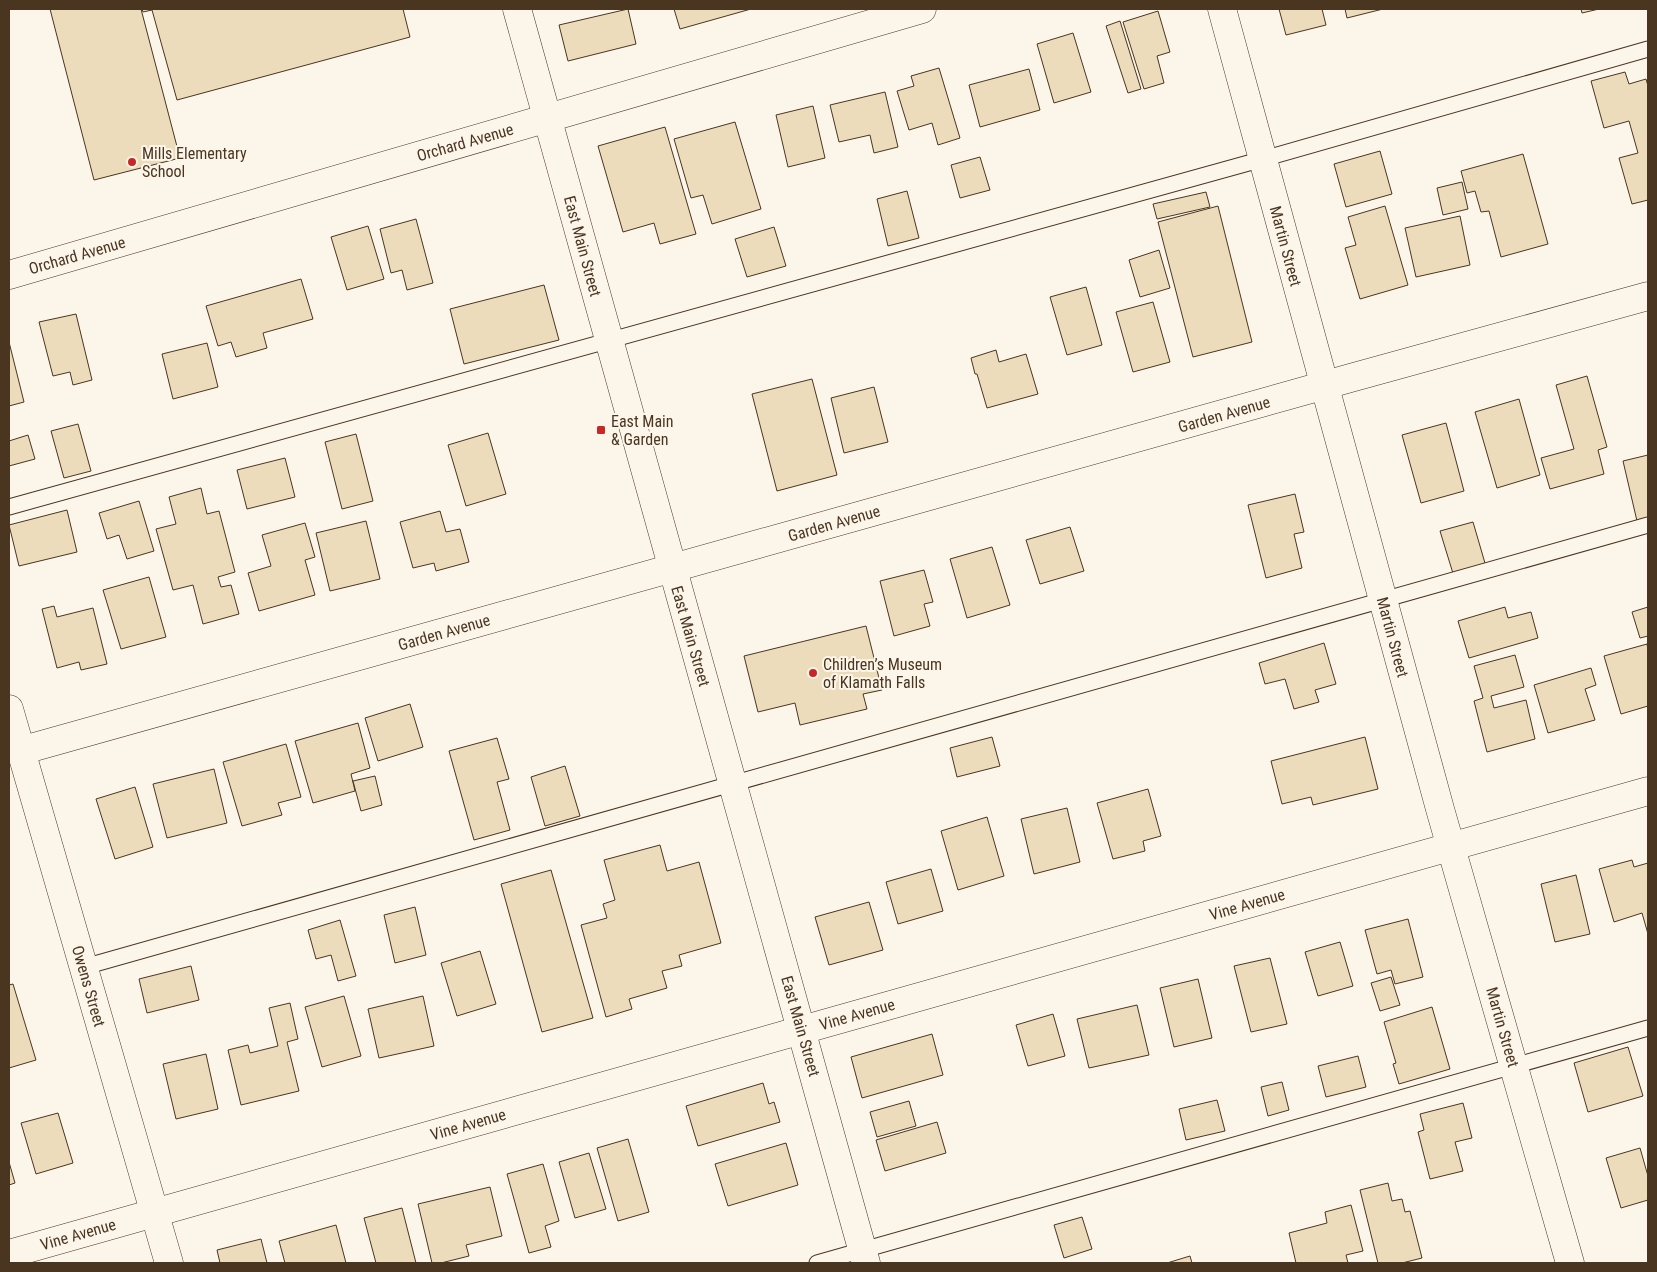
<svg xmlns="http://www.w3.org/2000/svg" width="1657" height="1272" font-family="'Roboto Condensed',sans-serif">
<rect width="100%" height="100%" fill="#fbf6e9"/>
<!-- building -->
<g fill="#ecdcbc" stroke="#4a3520">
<polygon points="50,9 141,9 180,158 94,180"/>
<polygon points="142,9 403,9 410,37 177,100 152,10 143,12"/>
<polygon points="628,9 636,44 568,61 559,25"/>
<polygon points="674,9 751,9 680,29"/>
<polygon points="1279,9 1322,9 1326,25 1286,35"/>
<polygon points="1345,9 1383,9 1347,18"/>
<polygon points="1581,9 1599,9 1582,13"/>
<polygon points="1158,11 1170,52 1157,56 1164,83 1144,89 1123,22"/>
<polygon points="1120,21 1141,89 1128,93 1106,26"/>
<polygon points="1073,33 1091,92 1054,103 1037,44"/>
<polygon points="939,68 960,138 938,145 932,123 909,130 897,91 914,86 911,76"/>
<polygon points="1029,69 1040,110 980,127 969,85"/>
<polygon points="1625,72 1629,84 1646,79 1648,86 1648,200 1632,204 1619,158 1638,153 1629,121 1604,128 1591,81"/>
<polygon points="885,92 898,147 874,153 870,135 839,142 830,105"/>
<polygon points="813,106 825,158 788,167 776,115"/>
<polygon points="735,122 761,209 712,224 703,195 691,198 674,139"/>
<polygon points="665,127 696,234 660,244 654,223 623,232 598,146"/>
<polygon points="1380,151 1392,194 1346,207 1334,164"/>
<polygon points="1523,154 1548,244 1501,257 1489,211 1481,212 1475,191 1467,193 1461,171"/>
<polygon points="980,157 990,190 960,198 951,165"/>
<polygon points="1462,182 1468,209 1443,215 1437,188"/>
<polygon points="907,191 919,238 888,246 877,199"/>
<polygon points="1206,192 1210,207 1157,219 1153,204"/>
<polygon points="1218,206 1252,342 1193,357 1158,222"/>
<polygon points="1385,206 1408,285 1360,299 1345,248 1356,245 1348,217"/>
<polygon points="1460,216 1470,265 1416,277 1405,228"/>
<polygon points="416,219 433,283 407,290 402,270 391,273 380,229"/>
<polygon points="368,226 384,279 347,290 331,237"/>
<polygon points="774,227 786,266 747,277 735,239"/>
<polygon points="1159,250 1170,288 1140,297 1129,260"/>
<polygon points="301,279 313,319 263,333 267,348 236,357 231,342 218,346 206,306"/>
<polygon points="544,285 559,340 464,364 450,309"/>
<polygon points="1086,287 1102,345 1067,355 1050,297"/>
<polygon points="1153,302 1170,362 1133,372 1116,312"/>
<polygon points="76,314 92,380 73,385 70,372 53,376 39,322"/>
<polygon points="9,342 24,402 9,406"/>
<polygon points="207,343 218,387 173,399 162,354"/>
<polygon points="996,350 999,362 1026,354 1038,394 987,408 977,374 975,374 971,358"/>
<polygon points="1587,376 1607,447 1598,450 1604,474 1550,489 1541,458 1574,449 1556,385"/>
<polygon points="812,379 837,475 777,491 752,394"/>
<polygon points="874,387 888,442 844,453 831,398"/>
<polygon points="1519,399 1540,475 1497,488 1475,412"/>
<polygon points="1446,423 1464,491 1421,503 1402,435"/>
<polygon points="78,424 91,471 64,478 51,431"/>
<polygon points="488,433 506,494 466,506 448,445"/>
<polygon points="356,434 373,501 342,509 325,442"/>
<polygon points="28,435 35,459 9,466 9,441"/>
<polygon points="1648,455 1648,519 1637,521 1623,461"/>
<polygon points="285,458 295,497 247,509 237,470"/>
<polygon points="201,488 207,514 219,511 235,572 218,577 221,587 231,585 239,614 203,624 193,585 173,590 156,529 176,524 169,497"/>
<polygon points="1295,494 1304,532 1294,534 1302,568 1266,578 1248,505"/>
<polygon points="139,501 154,551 127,559 119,535 107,539 99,513"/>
<polygon points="67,510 77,552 19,566 9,525"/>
<polygon points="440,511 446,532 460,529 469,562 436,571 434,563 413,568 400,522"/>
<polygon points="366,521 380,579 330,591 316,533"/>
<polygon points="1473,522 1487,570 1455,580 1440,531"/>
<polygon points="305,523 315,557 305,560 315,595 259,611 248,573 271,566 262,535"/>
<polygon points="1070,527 1084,571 1040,584 1026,540"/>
<polygon points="992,547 1010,605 967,618 950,559"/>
<polygon points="924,570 933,602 924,604 930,626 894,636 880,581"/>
<polygon points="149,577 166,637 121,649 103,590"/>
<polygon points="54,606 57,617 93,608 107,664 81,670 79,662 57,668 42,609"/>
<polygon points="1505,607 1508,618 1531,612 1538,638 1469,658 1458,621"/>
<polygon points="1648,607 1648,636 1640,638 1632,612"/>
<polygon points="866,626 882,690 863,694 867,709 800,725 795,703 758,712 744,656"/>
<polygon points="1324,643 1336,684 1315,690 1319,702 1294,709 1285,679 1265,684 1259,663"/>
<polygon points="1647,644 1648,650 1648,706 1621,714 1604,656"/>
<polygon points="1515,655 1524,687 1491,696 1494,708 1526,700 1535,739 1487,752 1474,701 1483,698 1474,666"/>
<polygon points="1591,668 1596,685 1585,689 1595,720 1548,733 1534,685"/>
<polygon points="410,704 423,747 378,761 365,718"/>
<polygon points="358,723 370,768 351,774 355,791 313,803 295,741"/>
<polygon points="992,737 1000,766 957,777 950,748"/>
<polygon points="1365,737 1378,789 1313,805 1311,797 1282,804 1271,761"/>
<polygon points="497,738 509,779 497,782 510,830 474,840 449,751"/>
<polygon points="286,744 301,797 278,803 282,815 242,826 223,762"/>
<polygon points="565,766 580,816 545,826 531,777"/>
<polygon points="214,769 227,823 167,838 153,784"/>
<polygon points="375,776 382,805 361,811 353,781"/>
<polygon points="135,787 153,847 115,859 96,799"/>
<polygon points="1148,789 1161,836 1143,841 1145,851 1113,859 1097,803"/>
<polygon points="1067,808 1080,862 1034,874 1021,819"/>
<polygon points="987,817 1004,876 958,890 941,831"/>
<polygon points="660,845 667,871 699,862 721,943 679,955 682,966 662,971 667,988 629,999 632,1009 606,1017 581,925 607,918 603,904 615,900 604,860"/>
<polygon points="1632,860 1634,867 1648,863 1648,934 1642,913 1614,922 1599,869"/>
<polygon points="931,869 943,911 898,924 886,882"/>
<polygon points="551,870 593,1018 542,1032 501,884"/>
<polygon points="1576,875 1590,934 1555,942 1541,884"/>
<polygon points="869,902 883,950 829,965 815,917"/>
<polygon points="415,907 426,955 395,963 384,915"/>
<polygon points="1408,919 1423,977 1395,984 1391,970 1377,974 1365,930"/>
<polygon points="340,920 356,976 338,981 331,955 316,959 308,930"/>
<polygon points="1340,942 1353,986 1318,996 1305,952"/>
<polygon points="480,951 496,1004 457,1016 441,963"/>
<polygon points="1270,958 1287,1024 1251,1032 1234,966"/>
<polygon points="191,966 199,1000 147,1013 139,979"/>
<polygon points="1391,977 1400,1005 1380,1011 1371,983"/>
<polygon points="1198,979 1212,1038 1174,1047 1160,988"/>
<polygon points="13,984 36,1060 9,1068 9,985"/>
<polygon points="344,996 361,1056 322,1067 305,1007"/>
<polygon points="423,996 434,1046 379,1058 368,1009"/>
<polygon points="290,1003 298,1039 287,1042 299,1091 241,1105 228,1050 248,1045 250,1053 278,1046 269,1008"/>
<polygon points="1137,1005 1149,1055 1089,1068 1077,1019"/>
<polygon points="1432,1007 1450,1069 1399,1084 1393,1064 1396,1063 1384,1022"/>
<polygon points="1053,1014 1065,1056 1028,1066 1016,1025"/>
<polygon points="932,1034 943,1075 862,1098 851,1057"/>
<polygon points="1628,1047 1643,1096 1588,1112 1574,1063"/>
<polygon points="206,1054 218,1109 176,1119 163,1064"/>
<polygon points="1358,1056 1366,1087 1326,1097 1318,1066"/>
<polygon points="1282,1082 1289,1110 1268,1116 1261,1087"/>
<polygon points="763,1083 769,1104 774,1102 780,1122 698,1146 686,1106"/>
<polygon points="1217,1100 1225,1131 1186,1140 1179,1109"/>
<polygon points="909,1101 916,1126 877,1137 870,1112"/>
<polygon points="1463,1103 1472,1138 1455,1142 1463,1171 1430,1179 1418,1132 1424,1130 1420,1114"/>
<polygon points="58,1113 73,1163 36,1174 21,1123"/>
<polygon points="937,1122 946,1153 885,1171 876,1140"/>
<polygon points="628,1139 649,1212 618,1221 597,1148"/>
<polygon points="786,1143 798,1185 728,1206 715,1164"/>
<polygon points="1640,1148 1648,1176 1648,1200 1621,1208 1606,1158"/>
<polygon points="589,1153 606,1209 575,1218 559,1162"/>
<polygon points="9,1162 15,1183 9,1185"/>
<polygon points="543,1164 559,1221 545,1226 551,1247 529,1253 507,1174"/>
<polygon points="1388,1183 1392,1201 1402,1199 1405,1212 1410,1211 1422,1258 1402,1263 1378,1263 1360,1190"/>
<polygon points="490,1187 502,1236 466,1245 469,1256 441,1263 432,1263 418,1204"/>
<polygon points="1351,1205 1363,1251 1346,1255 1348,1263 1296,1263 1289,1233 1327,1223 1325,1212"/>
<polygon points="402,1208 416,1263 376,1263 364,1218"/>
<polygon points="1082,1217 1092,1249 1064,1258 1054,1225"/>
<polygon points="336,1225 346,1263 285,1263 279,1241"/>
<polygon points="261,1239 267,1263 220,1263 217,1250"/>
<polygon points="1190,1256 1192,1263 1167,1263"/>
</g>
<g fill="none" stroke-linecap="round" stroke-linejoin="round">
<defs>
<g id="lane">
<polyline points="9,507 1263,159 1648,49"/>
<polyline points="84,967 1648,525"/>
<polyline points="817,1263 1648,1028"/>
</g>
<g id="street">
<polyline points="1222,9 1440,809 1570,1263"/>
<polyline points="9,275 922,9"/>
<polyline points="9,709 169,1263"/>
<polyline points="20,751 1354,377 1648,296"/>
<polyline points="9,1254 1648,791"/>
</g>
<polyline id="secondary" points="517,9 866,1263"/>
</defs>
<!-- lane casing -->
<use href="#lane" stroke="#4a3520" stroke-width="17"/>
<!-- street casing -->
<use href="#street" stroke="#4a3520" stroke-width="29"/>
<!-- secondary casing -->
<use href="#secondary" stroke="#4a3520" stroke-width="29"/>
<!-- lane -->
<use href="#lane" stroke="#fbf6e9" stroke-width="15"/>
<!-- street -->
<use href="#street" stroke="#fbf6e9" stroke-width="28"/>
<!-- secondary -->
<use href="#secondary" stroke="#fbf6e9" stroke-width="28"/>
</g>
<!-- markers -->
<g fill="#c62828" stroke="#fbf6e9" stroke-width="2">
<circle cx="132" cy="162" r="5"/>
<rect x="596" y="425" width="10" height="10" rx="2.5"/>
<circle cx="813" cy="673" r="5"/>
</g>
<g text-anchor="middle" stroke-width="4" stroke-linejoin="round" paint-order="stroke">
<!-- street labels -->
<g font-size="16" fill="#4a3520" stroke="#fbf6e9">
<text transform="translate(465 142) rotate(-16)" y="6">Orchard Avenue</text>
<text transform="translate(583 246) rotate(75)" y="6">East Main Street</text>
<text transform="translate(1286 246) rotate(75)" y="6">Martin Street</text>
<text transform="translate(77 255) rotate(-16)" y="6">Orchard Avenue</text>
<text transform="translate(1224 414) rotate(-16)" y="6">Garden Avenue</text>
<text transform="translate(834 523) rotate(-16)" y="6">Garden Avenue</text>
<text transform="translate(444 632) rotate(-16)" y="6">Garden Avenue</text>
<text transform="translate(691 636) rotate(74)" y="6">East Main Street</text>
<text transform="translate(1393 637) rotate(75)" y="6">Martin Street</text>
<text transform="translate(1247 904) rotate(-16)" y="6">Vine Avenue</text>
<text transform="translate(89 986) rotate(74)" y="6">Owens Street</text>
<text transform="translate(857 1014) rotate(-16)" y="6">Vine Avenue</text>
<text transform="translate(801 1026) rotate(74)" y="6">East Main Street</text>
<text transform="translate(1503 1027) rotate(74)" y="6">Martin Street</text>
<text transform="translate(468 1124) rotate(-16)" y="6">Vine Avenue</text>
<text transform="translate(78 1234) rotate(-16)" y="6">Vine Avenue</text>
</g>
<!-- poi labels -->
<g font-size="16" fill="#4a3520" stroke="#fbf6e9" text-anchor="start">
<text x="142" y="159">Mills Elementary<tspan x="142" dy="18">School</tspan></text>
<text x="611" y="427">East Main<tspan x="611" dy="18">&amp; Garden</tspan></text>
<text x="823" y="670">Children’s Museum<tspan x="823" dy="18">of Klamath Falls</tspan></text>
</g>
</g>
<!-- border -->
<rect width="1657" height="1272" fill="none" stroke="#4a3520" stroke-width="20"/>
</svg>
